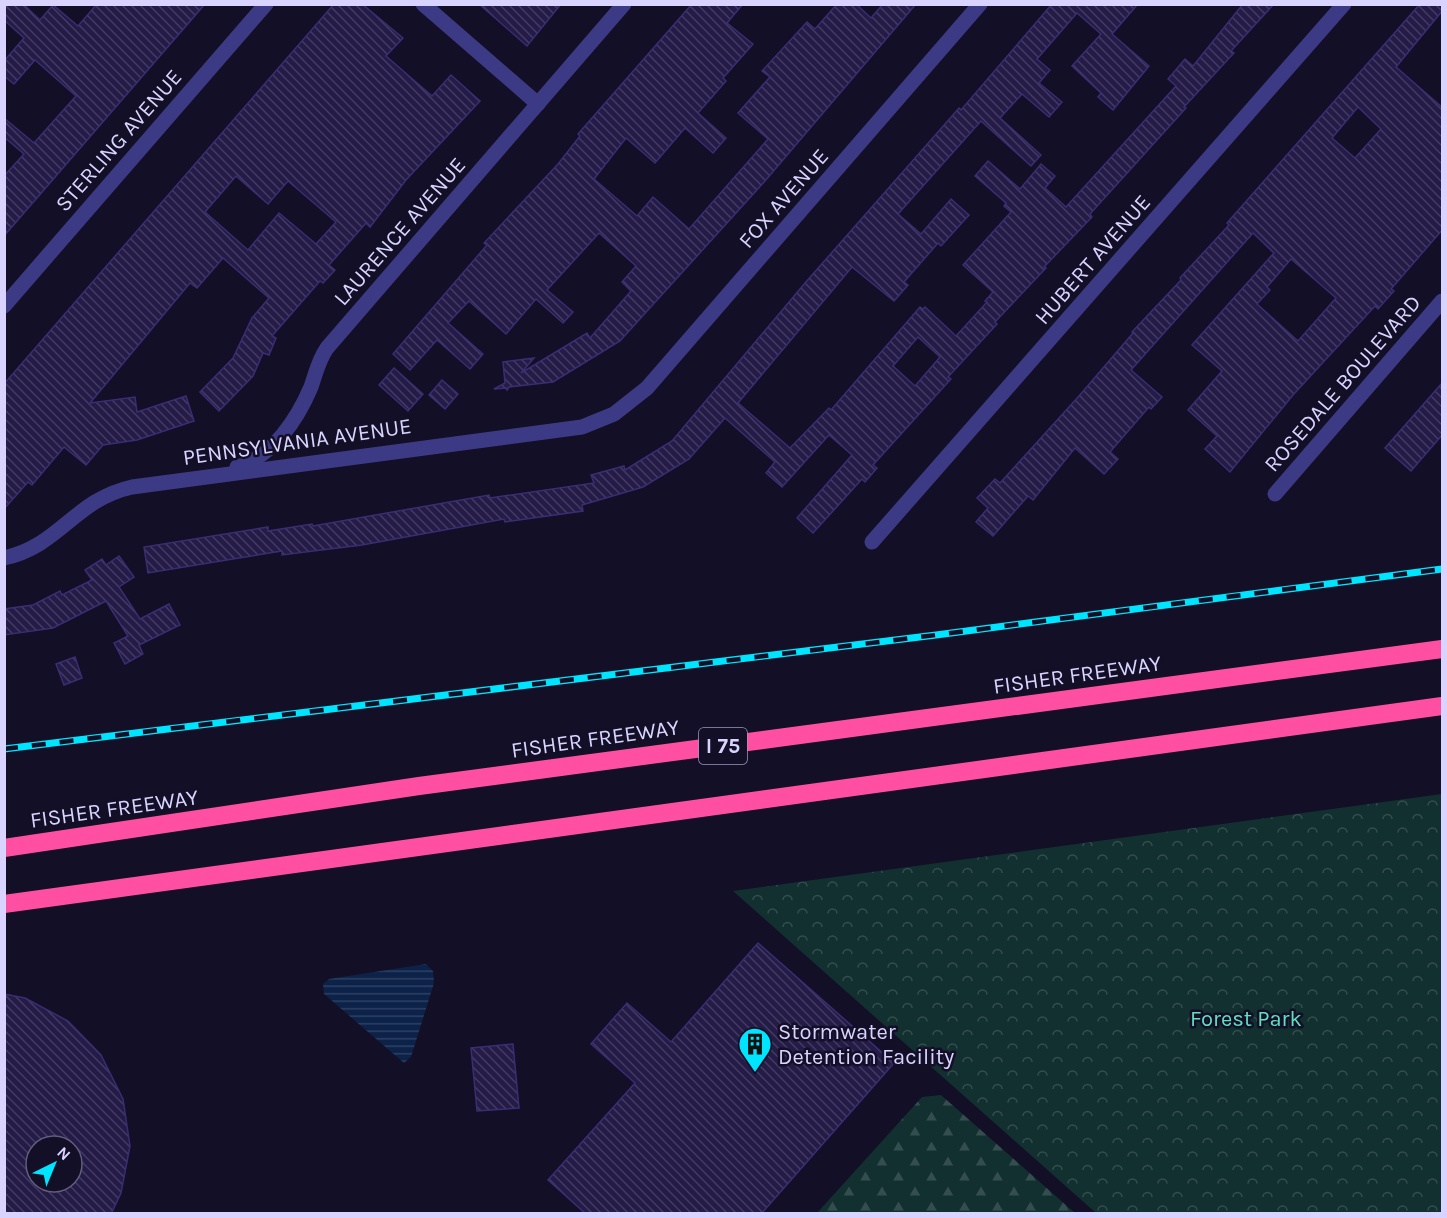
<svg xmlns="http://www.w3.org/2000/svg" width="1447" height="1218" viewBox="0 0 1447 1218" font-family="Karla,sans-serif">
<defs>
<pattern id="forest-firs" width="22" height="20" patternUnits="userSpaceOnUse" patternTransform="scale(1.5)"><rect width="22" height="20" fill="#12302f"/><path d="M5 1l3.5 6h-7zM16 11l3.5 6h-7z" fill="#344d4e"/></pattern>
<pattern id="park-crowns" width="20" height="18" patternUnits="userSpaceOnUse" patternTransform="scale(1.5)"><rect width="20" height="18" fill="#12302f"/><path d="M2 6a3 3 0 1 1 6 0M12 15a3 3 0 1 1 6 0" fill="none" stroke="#344d4e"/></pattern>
<pattern id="water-rules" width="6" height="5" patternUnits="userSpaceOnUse" patternTransform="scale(1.5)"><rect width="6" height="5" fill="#0c2248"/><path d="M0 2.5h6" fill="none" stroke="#2f4163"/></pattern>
<pattern id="building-back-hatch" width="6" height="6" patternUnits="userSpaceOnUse" patternTransform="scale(1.5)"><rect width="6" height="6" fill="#241b47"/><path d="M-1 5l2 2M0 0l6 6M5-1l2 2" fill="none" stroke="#433b63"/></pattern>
</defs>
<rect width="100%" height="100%" fill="#130f26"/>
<polygon fill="url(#forest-firs)" points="941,1095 1075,1213 817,1213 922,1097"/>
<polygon fill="url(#park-crowns)" points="1442,794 1442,1213 1096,1213 733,891"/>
<polygon fill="url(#water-rules)" points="426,964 433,971 434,983 411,1057 404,1063 324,994 323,984 329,979"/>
<g fill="url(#building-back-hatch)" stroke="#3b2d73" stroke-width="1.5" fill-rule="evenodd">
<polygon points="4,4 23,4 40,20 53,5 78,26 97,4 205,4 4,236 4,176 24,154 4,137 4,118 34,143 76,96 35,60 14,84 4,76 4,61 24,38 4,20"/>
<path d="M334 4H362L403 38 386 56 432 96 451 75 480 101 406 180 370 227 366 223 329 265 335 270 323 283 320 281 272 336 276 338 269 355 263 353 253 376 219 411 200 392 233 358 252 318 269 298 223 258 197 288 190 283 90 403 135 397 137 412 186 396 194 421 137 440 103 445 86 465 64 447 32 485 28 482 4 509V384ZM236 176 268 204 288 181 336 222 316 244 279 213 248 250 205 212Z"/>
<polygon points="479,4 561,4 527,46"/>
<polygon points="692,4 743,4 727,23 753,44 723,78 726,81 698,113 726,138 713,153 685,128 655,163 626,138 594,179 637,216 653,197 689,229 768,139 738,113 770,77 762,71 807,22 815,29 837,4 856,4 871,18 883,4 916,4 765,181 620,341 553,382 509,387 507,390 506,388 494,389 505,383 503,362 534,358 521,373 587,333 590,338 631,291 622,282 636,266 599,233 547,290 573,312 563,323 536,299 506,334 469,301 448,323 483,354 470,369 437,340 410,370 393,354 487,245 484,243 558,164 580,136 578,134"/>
<path d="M1052 4H1138L1112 34 1149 66 1113 110 1098 97 1101 93 1072 66 1101 34 1077 13 1037 59 1050 70 1039 83 1062 102 1049 117 1022 94 1000 118 1041 155 1031 166 981 121 898 214 921 234 951 199 969 215 941 246 938 243 904 282 908 285 894 301 852 267 738 403 790 448 829 408 831 410 920 307 923 309 925 307 956 336 987 302 985 301 993 292 963 265 1011 212 1004 206 1006 203 975 176 988 161 1020 189 1041 164 1055 176 1045 188 1066 207 1176 86 1168 79 1185 59 1193 66 1243 4H1274L1231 51 1234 53 1184 107 1186 108 1090 214 1092 217 1044 267 1046 268 995 322 997 324 948 377 951 379 873 465 877 468 865 482 862 479 813 533 797 518 852 455 829 435 782 487 766 473 775 462 725 418 689 459 643 487 582 505 583 511 505 522 504 519 362 545 282 555V551L148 573 144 547 268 527V531L312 524 313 526 489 495 490 498 594 483 591 475 624 466 625 470 672 441 805 283 959 108 961 110ZM918 337 940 357 915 386 893 366Z"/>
<path d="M1420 4H1443V10L1396 67 1443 108V229L1391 289 1394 291 1378 309 1375 306 1293 395 1230 472 1205 449 1217 436 1188 410 1222 371 1192 345 1274 253 1253 233 1131 370 1162 397 1151 409 1149 407 1110 452 1118 459 1104 474 1075 448 1033 500 1028 496 993 536 976 522 988 508 977 498 995 479 1000 483 1079 396 1133 333 1132 332 1181 280 1180 278 1229 225 1227 223ZM1358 107 1381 129 1355 158 1332 138ZM1291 259 1336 298 1298 341 1257 304 1270 290 1267 287Z"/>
<polygon points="394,368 423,394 408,411 379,385"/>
<polygon points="442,380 458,394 445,409 429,395"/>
<polygon points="1443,382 1443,434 1411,471 1385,448"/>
<polygon points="119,556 134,577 119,587 140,619 169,604 180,625 139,645 143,654 125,664 114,643 128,636 106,601 53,628 4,635 4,609 33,605 60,591 62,595 92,580 85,570 102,559 106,565"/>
<polygon points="75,657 82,678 64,685 56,664"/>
<polygon points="758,943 894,1063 761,1214 586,1214 548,1180 635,1083 591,1044 627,1003 671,1042"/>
<path d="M4 994 25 998 68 1021 101 1055 123 1099 130 1146 121 1193 111 1214H4ZM36 1146H72V1182H36Z"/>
<polygon points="513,1044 519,1108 477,1111 471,1048"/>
</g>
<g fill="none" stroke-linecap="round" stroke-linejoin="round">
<g stroke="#3d3a85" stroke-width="15">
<polyline points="423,4 538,104"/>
<polyline points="4,306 266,4"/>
<path d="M237 467C273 456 297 420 311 387 316 373 318 361 327 348L624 4"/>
<polyline points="1275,494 1442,301"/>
<polyline points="872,542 1344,4"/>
<path d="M4 558C60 546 74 500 132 487L582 427 614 414 647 388 980 4"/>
</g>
<g stroke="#ff4fa3" stroke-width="18">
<polyline points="4,848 419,786 1442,649"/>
<polyline points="4,904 1442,706"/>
</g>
<defs>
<polyline id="rail" points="4,749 936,635 1442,569"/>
</defs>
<use href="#rail" stroke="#00e5ff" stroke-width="7"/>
<use href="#rail" stroke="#130f26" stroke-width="4.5" stroke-dasharray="14" stroke-linecap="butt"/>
</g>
<defs>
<symbol id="building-pin" viewBox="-11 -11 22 30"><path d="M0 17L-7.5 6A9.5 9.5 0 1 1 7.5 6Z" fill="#00e5ff" stroke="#130f26"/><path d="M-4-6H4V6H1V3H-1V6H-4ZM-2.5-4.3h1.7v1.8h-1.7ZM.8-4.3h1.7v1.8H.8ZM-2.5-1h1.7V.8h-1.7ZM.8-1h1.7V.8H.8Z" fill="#111"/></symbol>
</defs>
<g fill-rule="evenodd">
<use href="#building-pin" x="736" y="1025" width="38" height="52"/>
</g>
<g text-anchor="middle" stroke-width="5" stroke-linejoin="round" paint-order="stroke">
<rect fill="#130f26" stroke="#9e99be" stroke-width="1.5" x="699" y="728" width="48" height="36" rx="4.5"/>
<g font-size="21" font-weight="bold" fill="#d9d4ff">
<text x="723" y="753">I 75</text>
</g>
<g font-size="22" fill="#d9d4ff" stroke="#130f26">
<text transform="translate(118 140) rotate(-49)" y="8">STERLING AVENUE</text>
<text transform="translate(783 198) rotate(-49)" y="8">FOX AVENUE</text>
<text transform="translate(399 231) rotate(-49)" y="8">LAURENCE AVENUE</text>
<text transform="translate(1092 259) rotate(-49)" y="8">HUBERT AVENUE</text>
<text transform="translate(1342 383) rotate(-49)" y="8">ROSEDALE BOULEVARD</text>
<text transform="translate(297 441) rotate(-8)" y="8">PENNSYLVANIA AVENUE</text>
<text transform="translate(1077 674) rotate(-8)" y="8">FISHER FREEWAY</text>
<text transform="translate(595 738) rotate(-8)" y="8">FISHER FREEWAY</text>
<text transform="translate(114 808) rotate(-8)" y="8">FISHER FREEWAY</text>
</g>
<g font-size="22" fill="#5fe0c0" stroke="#130f26">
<text x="1246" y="1026">Forest Park</text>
</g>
<g font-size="22" fill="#d9d4ff" stroke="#130f26" text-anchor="start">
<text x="778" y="1039">Stormwater<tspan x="778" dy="25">Detention Facility</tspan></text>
</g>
</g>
<rect width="1447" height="1218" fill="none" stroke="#d9d4ff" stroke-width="12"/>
<g transform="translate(54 1164) rotate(43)"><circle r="28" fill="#130f26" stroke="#625e7d" stroke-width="1.5"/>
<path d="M0-4.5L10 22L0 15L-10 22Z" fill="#00e5ff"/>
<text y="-9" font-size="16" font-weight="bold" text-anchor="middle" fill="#d9d4ff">N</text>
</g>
</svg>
